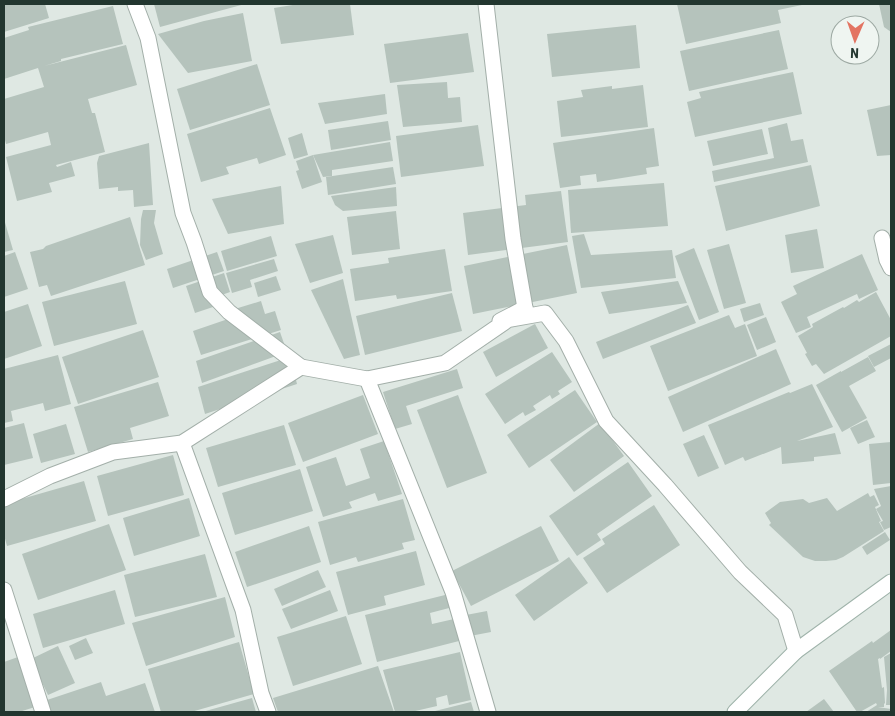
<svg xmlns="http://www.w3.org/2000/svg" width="895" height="716" viewBox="0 0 895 716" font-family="'Roboto Condensed',sans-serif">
<rect width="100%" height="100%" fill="#dfe8e3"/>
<g fill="#b5c3bc">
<polygon points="4,4 45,4 49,18 4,32"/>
<polygon points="154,4 245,4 160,27"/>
<polygon points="299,4 350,4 354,35 281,44 274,8"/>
<polygon points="677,4 802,4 802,5 778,10 781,23 686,44"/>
<polygon points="879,4 891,4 891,32 884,27"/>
<polygon points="113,6 123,44 61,59 61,61 44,66 126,45 137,85 88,99 92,113 95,113 105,152 56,165 57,167 71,162 75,176 49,183 52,192 17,201 6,157 51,145 48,132 6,144 4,136 4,99 44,87 38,68 4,79 4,38 29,30 28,27"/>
<polygon points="243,13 252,61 188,73 158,34 204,21"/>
<polygon points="636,25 640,68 552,77 547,34"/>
<polygon points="779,30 788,69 689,91 680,51"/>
<polygon points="468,33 474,72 390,83 384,44"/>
<polygon points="257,64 270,105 190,130 177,89"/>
<polygon points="793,72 802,114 695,137 687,102 701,98 699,92"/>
<polygon points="447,82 448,98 460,97 462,122 403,127 397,85"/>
<polygon points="643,85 648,127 561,137 557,101 583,97 581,90 612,86 612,89"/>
<polygon points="385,94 387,114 325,124 318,103"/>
<polygon points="891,105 891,155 877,156 867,110"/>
<polygon points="270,108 286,155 259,164 257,158 226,167 229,174 201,182 187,134"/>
<polygon points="388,121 391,140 331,150 328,130"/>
<polygon points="787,123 791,141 803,139 808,162 714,182 712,171 774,158 768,128"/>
<polygon points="478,125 484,166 401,177 396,136"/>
<polygon points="654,128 659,166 646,168 647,174 597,182 596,174 580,176 581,185 560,188 553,143"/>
<polygon points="762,129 768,154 713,166 707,141"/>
<polygon points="302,133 308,155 294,159 288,138"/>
<polygon points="390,142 393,161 332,170 332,176 323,177 313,155"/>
<polygon points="149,143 153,205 134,207 133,190 118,191 118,187 99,189 97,163 99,156"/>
<polygon points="313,155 322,182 302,189 296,171 299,170 296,161"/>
<polygon points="811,165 820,206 726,231 715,186"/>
<polygon points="393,167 396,184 328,195 326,177"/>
<polygon points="664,183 668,226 571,233 568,190"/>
<polygon points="281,186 284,224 228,234 212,199"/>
<polygon points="396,187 397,206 343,211 335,205 331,196"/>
<polygon points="561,191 568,242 468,255 463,213 526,205 525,195"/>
<polygon points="143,210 156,210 154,223 163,254 146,260 140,245 141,219"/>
<polygon points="396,211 400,249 352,255 347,217"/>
<polygon points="130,217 145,265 51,296 47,285 39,287 30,252 43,249 46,246"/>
<polygon points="4,219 13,250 4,252"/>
<polygon points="817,229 824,268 791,273 785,235"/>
<polygon points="584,234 591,255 672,250 676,278 581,288 572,236"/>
<polygon points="333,235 343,273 310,283 295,244"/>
<polygon points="271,236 277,256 227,271 221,251"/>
<polygon points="729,244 746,303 724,309 707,250"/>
<polygon points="567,245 577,293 473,314 464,266"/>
<polygon points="694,248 719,312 699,320 675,256"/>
<polygon points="445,249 452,291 397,299 396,295 355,301 350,269 389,263 388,258"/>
<polygon points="15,252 28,289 4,297 4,256"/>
<polygon points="217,252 224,271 173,288 167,269"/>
<polygon points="862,254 878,290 859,299 857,294 807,317 811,327 796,333 781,302 797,294 793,286"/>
<polygon points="274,259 278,271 250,280 252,287 232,293 226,273"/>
<polygon points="224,273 230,292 219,296 222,304 195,313 186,286"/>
<polygon points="276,276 281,290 258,297 254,283"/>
<polygon points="343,279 360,355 344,359 311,290"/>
<polygon points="125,281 137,324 54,346 42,302"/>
<polygon points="678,281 687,303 609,314 601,292"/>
<polygon points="876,292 891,320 891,336 824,374 816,364 812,366 805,354 807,353 798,336 813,327 812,324 843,307 844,308 857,300 859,302"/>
<polygon points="452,293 462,331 365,355 356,316"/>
<polygon points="261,301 265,314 275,311 281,330 201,355 193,331 228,319 225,312"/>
<polygon points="760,303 764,315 744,322 740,309"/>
<polygon points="28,304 42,346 4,359 4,312"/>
<polygon points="688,305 696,323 603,359 596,342"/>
<polygon points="729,315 735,328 745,324 757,356 668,391 650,346"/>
<polygon points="766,317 776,342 757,350 747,325"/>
<polygon points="535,324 548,348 496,377 483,352"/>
<polygon points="143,330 159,377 78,404 62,357"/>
<polygon points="280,332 287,352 202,383 196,361"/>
<polygon points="891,344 891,358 874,367 868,356"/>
<polygon points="776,349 791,384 683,432 668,397"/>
<polygon points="552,352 572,382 558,391 560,394 552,399 550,395 533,406 536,410 525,416 523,412 505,424 485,394"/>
<polygon points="58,355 71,404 45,411 43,403 11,411 13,421 4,423 4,369"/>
<polygon points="290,357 297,384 205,414 198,387"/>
<polygon points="868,357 876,371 849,386 867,418 842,432 816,385 841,371 841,372"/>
<polygon points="457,369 463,388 406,406 412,424 395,429 383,392"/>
<polygon points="158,382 169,416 130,428 133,439 88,452 74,407"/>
<polygon points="812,384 833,427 797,441 835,433 841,454 814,457 814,461 782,464 781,447 745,461 743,457 725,465 708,425 789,392 790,393"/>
<polygon points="575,390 597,422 529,468 507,435"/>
<polygon points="363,395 378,434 303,462 288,423"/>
<polygon points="458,395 487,473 447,488 417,410"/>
<polygon points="867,420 875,437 858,444 850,428"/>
<polygon points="24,423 33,458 4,465 4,428"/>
<polygon points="600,423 624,456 574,492 550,460"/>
<polygon points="66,424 75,454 41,463 33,434"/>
<polygon points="284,425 296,465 218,487 206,448"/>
<polygon points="704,435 719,468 698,477 683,444"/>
<polygon points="384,441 402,494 378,501 375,493 349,502 352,508 323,517 306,467 336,457 346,486 370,478 360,449"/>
<polygon points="891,442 891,483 873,485 869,444"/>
<polygon points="173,455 184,495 108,516 97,476"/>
<polygon points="628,462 652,496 597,534 601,540 577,556 549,516"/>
<polygon points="300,469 313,511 235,535 222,493"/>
<polygon points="84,481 96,521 7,546 4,535 4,504"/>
<polygon points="891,486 891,527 884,530 880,522 883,521 876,509 881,506 874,489"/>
<polygon points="868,493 870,497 874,495 879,505 875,507 881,521 879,522 884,531 843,557 836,560 826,561 815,561 803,557 769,525 771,523 765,513 780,502 803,499 809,503 827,498 837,511"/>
<polygon points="189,498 200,536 134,556 123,518"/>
<polygon points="403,499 415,540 402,543 404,549 358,562 356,557 330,565 318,522"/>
<polygon points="654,505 680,545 607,593 583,558 605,544 602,539"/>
<polygon points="109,524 126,570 38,600 22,554"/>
<polygon points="309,526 321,562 247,587 235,552"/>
<polygon points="541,526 559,561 471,606 452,571"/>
<polygon points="885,532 890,540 867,555 862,547"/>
<polygon points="416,551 425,585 384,596 386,605 348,615 336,572"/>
<polygon points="205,554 217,597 135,617 124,575"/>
<polygon points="569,557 588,583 534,621 515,595"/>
<polygon points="318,570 326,587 282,606 274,589"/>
<polygon points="115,590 125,624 43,648 33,614"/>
<polygon points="330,590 338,611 291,629 282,609"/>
<polygon points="449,594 453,607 430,613 432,624 454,619 459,641 377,662 365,615"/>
<polygon points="225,597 235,637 146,666 132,623"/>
<polygon points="487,611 491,632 470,636 466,615"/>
<polygon points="346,616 362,664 293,686 277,637"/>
<polygon points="891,630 891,651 880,659 880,658 878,659 882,688 884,687 885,703 884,704 884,707 878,707 891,709 891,712 866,712 877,705 876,703 860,712 857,712 829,671 872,641 873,643"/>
<polygon points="86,638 93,653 75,660 69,646"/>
<polygon points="239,642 254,694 191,712 161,712 148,669"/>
<polygon points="58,646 75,683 48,695 31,659"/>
<polygon points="460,652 471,700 449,705 447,695 436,698 437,706 411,712 395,712 383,670"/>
<polygon points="891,653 891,705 886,705 887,690 884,657"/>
<polygon points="18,657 35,707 19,712 4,712 4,662"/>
<polygon points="378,666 394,712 278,712 273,698"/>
<polygon points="101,682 106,696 145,683 155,712 48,712 44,701"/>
<polygon points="252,698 256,712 202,712"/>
<polygon points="824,699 834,712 806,712"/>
<polygon points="471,702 474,712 431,712"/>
</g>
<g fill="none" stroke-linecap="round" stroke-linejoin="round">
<defs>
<g id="street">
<polyline points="135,4 148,38 183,213 194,242 210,292 229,312 301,367"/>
<polyline points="486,4 513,239 525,308"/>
<polyline points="882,238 887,260 891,268"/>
<polyline points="367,379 453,592 488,712"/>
<polyline points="182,443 243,610 261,693 268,712"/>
<polyline points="4,499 50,476 113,452 182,443 301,367 367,379 445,363 525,308 500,321 545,313 566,341 606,421 665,485 740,572 785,615 796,651"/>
<polyline points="4,590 43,712"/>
</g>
<polyline id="secondary" points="735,712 796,651 891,582"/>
</defs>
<use href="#street" stroke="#a3afa9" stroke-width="17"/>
<use href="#secondary" stroke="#9fb3aa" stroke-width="17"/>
<use href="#street" stroke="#fff" stroke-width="15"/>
<use href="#secondary" stroke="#fff" stroke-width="15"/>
</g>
<rect width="895" height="716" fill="none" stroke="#22362f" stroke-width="10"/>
<g transform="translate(855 40) rotate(182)"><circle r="24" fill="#eff5f1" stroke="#9da9a3"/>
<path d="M0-4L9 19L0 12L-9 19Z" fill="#e37462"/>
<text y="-8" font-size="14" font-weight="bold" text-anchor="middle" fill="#22362f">N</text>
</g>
</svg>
